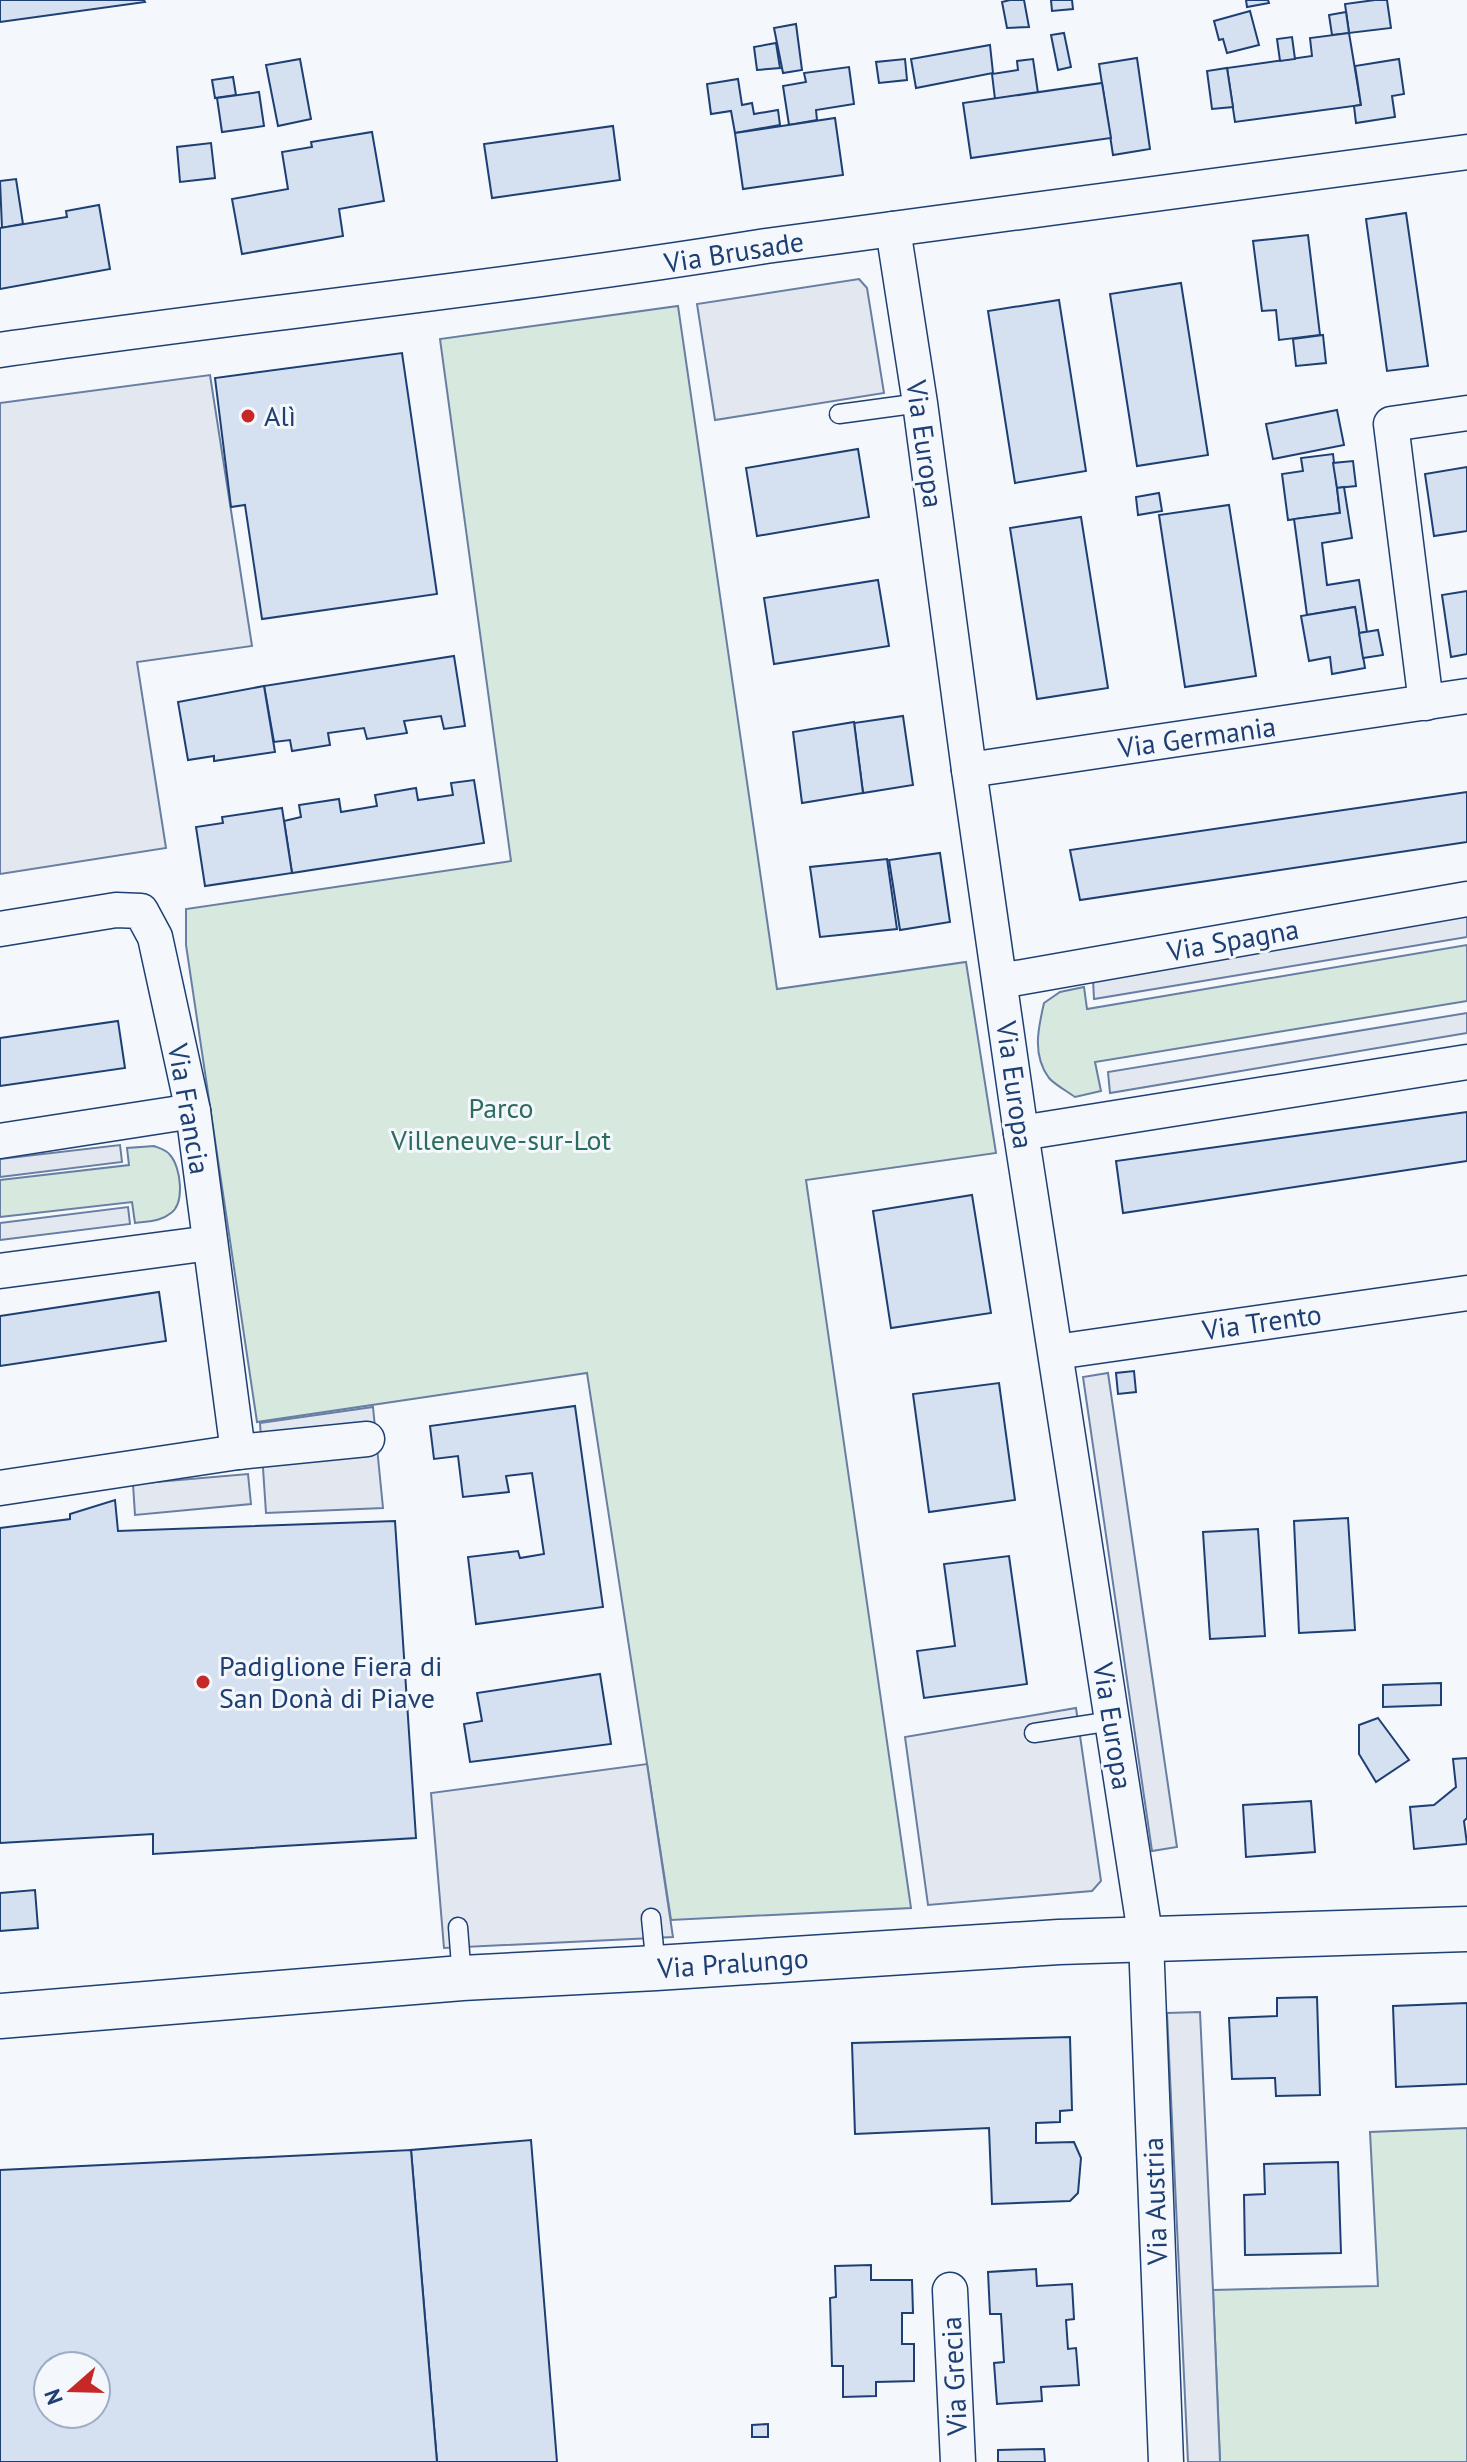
<svg xmlns="http://www.w3.org/2000/svg" width="1467" height="2462" viewBox="0 0 1467 2462" font-family="'PT Sans',sans-serif">
<rect width="100%" height="100%" fill="#f4f7fb"/>
<g fill="#d7e8df" stroke="#687fa3" stroke-width="2">
<polygon points="678,306 777,989 966,962 996,1153 806,1180 911,1908 671,1920 587,1373 257,1422 186,945 186,909 511,861 440,339"/>
<path d="M1467 945V1001L1095 1062 1101 1091 1075 1097C1067 1091 1055 1085 1049 1078 1032 1055 1038 1029 1044 1003L1060 992 1084 987 1087 1009Z"/>
<path d="M154 1146C159 1148 167 1150 170 1155 181 1167 185 1203 171 1213 160 1222 148 1221 135 1223L132 1202 0 1217V1180L129 1165 127 1148Z"/>
<polygon points="1467,2128 1467,2462 1220,2462 1213,2290 1378,2286 1370,2132"/>
</g>
<g fill="#e3e8f0" stroke="#687fa3" stroke-width="2">
<polygon points="859,279 867,288 884,393 715,420 697,304"/>
<polygon points="210,375 252,646 137,662 166,848 0,874 0,403"/>
<polygon points="1467,915 1467,937 1094,999 1093,979"/>
<polygon points="1467,1013 1467,1033 1110,1093 1108,1072"/>
<polygon points="120,1145 122,1162 0,1177 0,1159"/>
<polygon points="128,1207 130,1224 0,1240 0,1223"/>
<polygon points="1108,1373 1177,1847 1152,1851 1083,1377"/>
<polygon points="373,1407 383,1508 266,1513 260,1423"/>
<polygon points="248,1474 251,1504 135,1515 133,1484"/>
<polygon points="1076,1708 1101,1881 1092,1891 928,1905 905,1737"/>
<polygon points="647,1764 673,1937 444,1948 431,1793"/>
<polygon points="1200,2012 1213,2290 1220,2462 1188,2462 1168,2034 1167,2013"/>
</g>
<g fill="#d5e0f0" stroke="#1d3f73" stroke-width="2" fill-rule="evenodd">
<polygon points="0,0 144,0 145,2 0,22"/>
<polygon points="1010,0 1024,0 1029,27 1007,28 1002,2"/>
<polygon points="1051,0 1072,0 1073,9 1052,11"/>
<polygon points="1246,0 1268,0 1269,3 1247,7"/>
<polygon points="1375,0 1387,0 1391,28 1349,33 1345,4"/>
<polygon points="1250,11 1259,45 1227,53 1223,39 1219,40 1214,21"/>
<polygon points="1346,12 1349,33 1332,35 1329,15"/>
<polygon points="796,24 802,70 783,73 774,28"/>
<polygon points="1064,33 1071,67 1058,70 1051,35"/>
<polygon points="1349,33 1361,105 1235,122 1227,68 1312,56 1310,38"/>
<polygon points="1292,37 1295,59 1280,61 1277,39"/>
<polygon points="776,43 780,68 757,70 754,47"/>
<polygon points="990,45 993,73 916,88 911,59"/>
<polygon points="1137,58 1150,149 1113,155 1099,64"/>
<polygon points="300,59 311,119 278,126 266,65"/>
<polygon points="905,59 907,80 879,83 876,62"/>
<polygon points="1033,59 1038,93 995,99 992,74 1018,70 1017,61"/>
<polygon points="1399,59 1404,94 1392,96 1395,117 1356,123 1354,106 1361,105 1355,66"/>
<polygon points="849,67 854,104 816,110 817,120 789,125 783,86 806,82 804,73"/>
<polygon points="1227,68 1233,107 1212,109 1207,71"/>
<polygon points="233,77 236,95 215,98 212,80"/>
<polygon points="738,79 742,105 752,103 754,114 778,110 780,125 735,133 731,111 711,114 707,84"/>
<polygon points="1102,83 1111,138 971,158 963,103"/>
<polygon points="259,92 264,126 222,132 217,98"/>
<polygon points="835,118 843,175 743,189 735,133"/>
<polygon points="613,126 620,180 492,198 484,144"/>
<polygon points="372,132 384,201 339,209 343,236 242,254 232,199 288,189 282,152 312,147 311,142"/>
<polygon points="211,143 215,178 180,182 177,147"/>
<polygon points="16,179 23,224 2,228 0,181"/>
<polygon points="99,205 110,269 0,289 0,228 67,217 66,211"/>
<polygon points="1406,213 1428,366 1387,371 1366,219"/>
<polygon points="1308,235 1320,335 1279,340 1276,310 1262,311 1253,241"/>
<polygon points="1181,283 1208,455 1137,466 1110,294"/>
<polygon points="1059,300 1086,471 1015,483 988,311"/>
<polygon points="1323,335 1326,363 1296,366 1293,339"/>
<polygon points="402,353 437,594 262,619 245,505 231,507 215,378"/>
<polygon points="1337,410 1344,445 1273,459 1266,424"/>
<polygon points="858,449 869,517 757,536 746,468"/>
<polygon points="1333,454 1340,513 1288,520 1282,474 1303,471 1301,458"/>
<polygon points="1353,461 1356,486 1337,488 1333,463"/>
<polygon points="1467,467 1467,531 1434,536 1425,474"/>
<polygon points="1344,487 1352,538 1322,543 1327,585 1359,580 1367,632 1359,633 1355,607 1307,615 1294,519 1340,513 1337,488"/>
<polygon points="1159,493 1162,511 1138,515 1136,497"/>
<polygon points="1229,505 1256,676 1185,687 1159,515"/>
<polygon points="1081,517 1108,688 1037,699 1010,528"/>
<polygon points="878,580 889,646 774,664 764,598"/>
<polygon points="1467,591 1467,654 1451,657 1442,595"/>
<polygon points="1355,607 1365,668 1332,674 1330,657 1309,661 1301,616"/>
<polygon points="1378,630 1383,655 1363,658 1359,633"/>
<polygon points="454,656 465,726 444,729 441,716 404,721 407,733 367,739 364,728 328,733 330,745 292,751 290,740 274,742 264,686"/>
<polygon points="264,686 275,752 214,761 214,756 188,760 178,702"/>
<polygon points="903,716 913,785 863,793 854,723"/>
<polygon points="854,722 863,793 802,803 793,732"/>
<polygon points="474,780 484,843 292,873 284,821 301,817 299,805 339,799 341,812 377,806 375,795 416,788 418,800 453,795 451,783"/>
<polygon points="1467,792 1467,842 1080,900 1070,850"/>
<polygon points="282,808 292,873 205,886 196,827 223,823 222,817"/>
<polygon points="940,853 950,922 900,930 889,860"/>
<polygon points="887,859 897,929 820,937 810,867"/>
<polygon points="118,1021 125,1068 0,1086 0,1038"/>
<polygon points="1467,1112 1467,1161 1123,1213 1116,1161"/>
<polygon points="972,1195 991,1313 891,1328 873,1211"/>
<polygon points="159,1292 166,1341 0,1366 0,1316"/>
<polygon points="1134,1371 1136,1392 1118,1394 1116,1373"/>
<polygon points="999,1383 1015,1500 929,1512 913,1394"/>
<polygon points="575,1406 603,1607 476,1624 468,1557 518,1551 520,1558 544,1554 532,1473 506,1476 509,1492 463,1497 458,1456 434,1459 430,1426"/>
<polygon points="115,1500 118,1531 395,1521 416,1838 153,1854 153,1834 0,1843 0,1528 70,1519 70,1514"/>
<polygon points="1348,1518 1355,1630 1299,1633 1294,1521"/>
<polygon points="1258,1529 1265,1636 1210,1639 1203,1532"/>
<polygon points="1009,1556 1027,1684 924,1698 917,1651 955,1646 944,1564"/>
<polygon points="600,1674 611,1744 470,1762 464,1724 482,1721 477,1693"/>
<polygon points="1441,1683 1441,1705 1383,1707 1383,1685"/>
<polygon points="1378,1718 1409,1760 1376,1782 1359,1754 1359,1725"/>
<polygon points="1467,1758 1467,1818 1464,1821 1467,1844 1414,1849 1410,1807 1434,1805 1456,1787 1453,1759"/>
<polygon points="1311,1801 1315,1852 1246,1857 1243,1805"/>
<polygon points="35,1890 38,1928 0,1931 0,1893"/>
<polygon points="1317,1997 1320,2095 1276,2096 1275,2078 1232,2079 1229,2018 1277,2016 1277,1998"/>
<polygon points="1467,2003 1467,2084 1396,2087 1393,2006"/>
<polygon points="1070,2037 1072,2110 1060,2111 1060,2122 1036,2123 1036,2143 1074,2142 1081,2158 1078,2193 1070,2201 992,2204 989,2128 855,2134 852,2043"/>
<polygon points="531,2140 557,2462 437,2462 411,2150"/>
<path d="M411 2150 437 2462H0V2170ZM48 2366H96V2414H48Z"/>
<polygon points="1338,2162 1341,2253 1245,2255 1244,2195 1265,2194 1264,2164"/>
<polygon points="871,2265 871,2280 912,2280 913,2313 902,2313 902,2344 914,2344 914,2381 876,2382 876,2396 843,2397 843,2366 832,2366 830,2298 836,2297 835,2266"/>
<polygon points="1036,2269 1037,2286 1072,2284 1074,2319 1066,2320 1068,2349 1076,2348 1079,2385 1041,2387 1042,2401 997,2404 994,2363 1004,2362 1001,2314 990,2314 988,2272"/>
<polygon points="768,2424 768,2437 752,2437 752,2425"/>
<polygon points="1044,2449 1045,2462 998,2462 998,2450"/>
</g>
<g fill="none" stroke-linecap="round" stroke-linejoin="round">
<defs>
<g id="lane">
<polyline points="839,414 920,403"/>
<polyline points="1034,1733 1112,1721"/>
<polyline points="651,1918 656,1968"/>
<polyline points="458,1927 462,1978"/>
</g>
<g id="street">
<polyline points="893,229 920,403 969,770 1021,1133 1146,1940 1166,2462"/>
<path d="M0 350C255 313 512 287 766 246L1467 152"/>
<polyline points="1426,703 1391,424 1467,413"/>
<polyline points="969,770 1467,696"/>
<polyline points="0,929 116,910 141,911 155,937 193,1111 238,1452"/>
<polyline points="1000,981 1467,899"/>
<polyline points="1021,1133 1467,1062"/>
<polyline points="0,1141 193,1111"/>
<polyline points="0,1271 210,1243"/>
<polyline points="1056,1352 1467,1293"/>
<polyline points="0,1488 238,1452 367,1439"/>
<polyline points="950,2290 958,2462"/>
</g>
<polyline id="secondary" points="0,2016 462,1978 656,1968 1059,1942 1467,1929"/>
</defs>
<use href="#lane" stroke="#1d3f73" stroke-width="21"/>
<use href="#street" stroke="#1d3f73" stroke-width="37"/>
<use href="#secondary" stroke="#1d3f73" stroke-width="47"/>
<use href="#lane" stroke="#f4f7fb" stroke-width="18"/>
<use href="#street" stroke="#f4f7fb" stroke-width="34"/>
<use href="#secondary" stroke="#f4f7fb" stroke-width="44"/>
</g>
<g fill="#c62828" stroke="#f4f7fb" stroke-width="3">
<circle cx="248" cy="416" r="8"/>
<circle cx="203" cy="1682" r="8"/>
</g>
<g text-anchor="middle" stroke-width="6" stroke-linejoin="round" paint-order="stroke">
<g font-size="28" fill="#1d3f73" stroke="#f4f7fb">
<text transform="translate(734 252) rotate(-9)" y="10">Via Brusade</text>
<text transform="translate(925 444) rotate(82)" y="10">Via Europa</text>
<text transform="translate(1197 737) rotate(-8)" y="10">Via Germania</text>
<text transform="translate(1233 940) rotate(-10)" y="10">Via Spagna</text>
<text transform="translate(1015 1085) rotate(82)" y="10">Via Europa</text>
<text transform="translate(189 1109) rotate(80)" y="10">Via Francia</text>
<text transform="translate(1262 1322) rotate(-8)" y="10">Via Trento</text>
<text transform="translate(1113 1726) rotate(81)" y="10">Via Europa</text>
<text transform="translate(733 1963) rotate(-4)" y="10">Via Pralungo</text>
<text transform="translate(1155 2201) rotate(-92)" y="10">Via Austria</text>
<text transform="translate(954 2376) rotate(-93)" y="10">Via Grecia</text>
</g>
<g font-size="28" fill="#1d3f73" stroke="#f4f7fb" text-anchor="start">
<text x="264" y="426">Alì</text>
<text x="219" y="1676">Padiglione Fiera di<tspan x="219" dy="32">San Donà di Piave</tspan></text>
</g>
<g font-size="28" fill="#2c6c60" stroke="#f4f7fb">
<text x="501" y="1118">Parco<tspan x="501" dy="32">Villeneuve-sur-Lot</tspan></text>
</g>
</g>
<g transform="translate(72 2390) rotate(250)"><circle r="38" fill="#f4f7fb" stroke="#9eadc5" stroke-width="2"/>
<path d="M0-6L14 30L0 20L-14 30Z" fill="#c62828"/>
<text y="-12" font-size="22" font-weight="bold" text-anchor="middle" fill="#1d3f73">N</text>
</g>
</svg>
